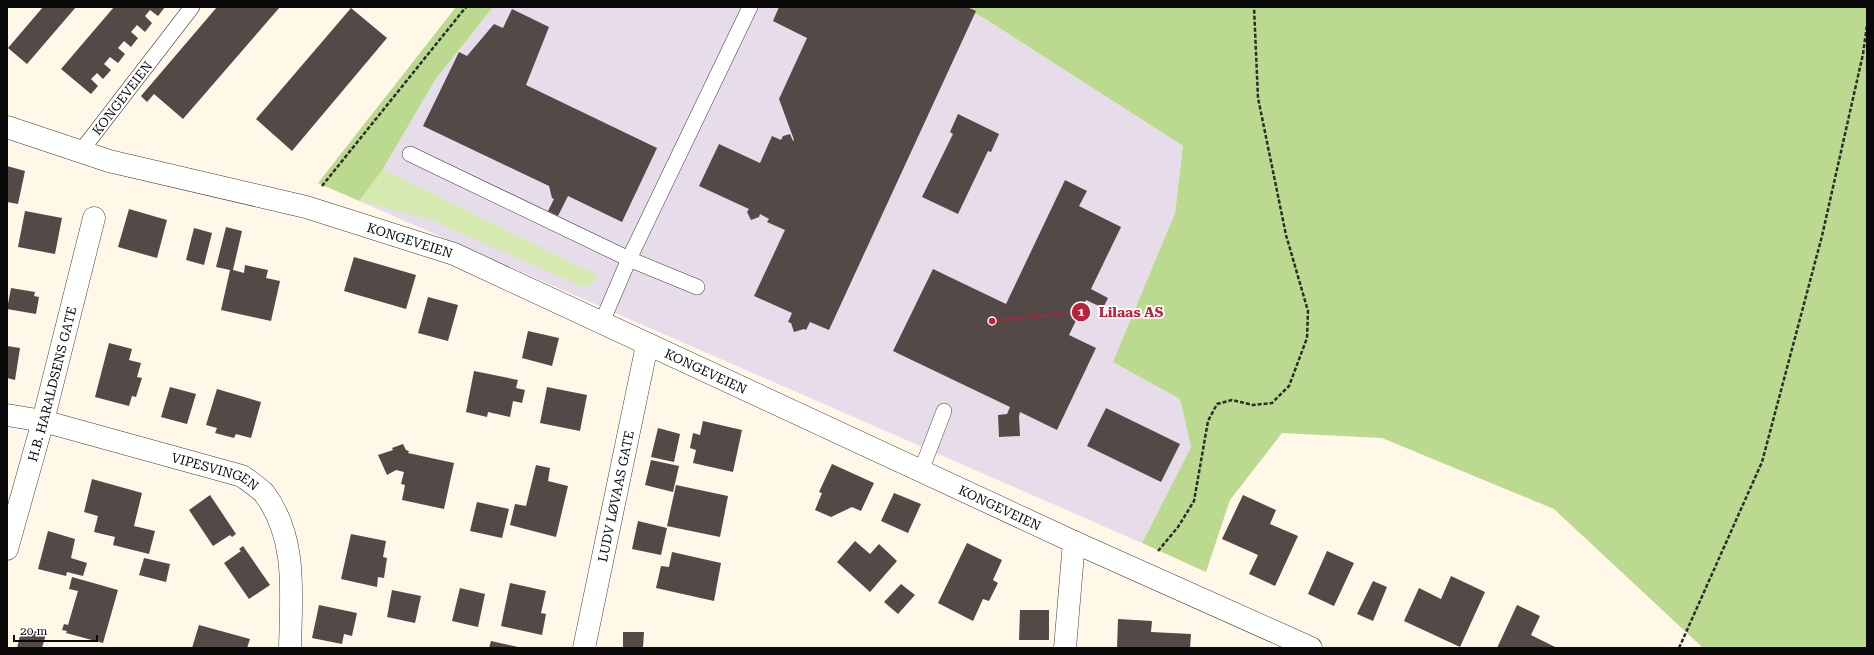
<svg xmlns="http://www.w3.org/2000/svg" width="1874" height="655" viewBox="0 0 1874 655" font-family="'Roboto Serif',serif">
<rect width="100%" height="100%" fill="#fff7e7"/>
<polygon fill="#e7ddea" points="493,7 964,7 987,20 1183,146 1175,213 1114,361 1180,399 1191,447 1142,543 359,201 383,169 435,80"/>
<polygon fill="#d5e9b1" points="383,169 595,274 596,277 591,285 583,287 431,220 359,201"/>
<g fill="#bbda90">
<polygon points="456,7 493,7 435,80 383,169 359,201 318,183"/>
<polygon points="964,7 1867,7 1867,648 1703,648 1554,509 1382,438 1282,433 1230,500 1206,572 1142,543 1191,447 1180,399 1113,362 1175,213 1183,146 987,20"/>
</g>
<g fill="#534946">
<polygon points="43,7 76,7 27,64 8,48"/>
<polygon points="114,7 165,7 158,16 150,10 145,16 152,23 145,32 137,25 131,32 138,38 131,47 124,41 118,48 125,54 118,63 110,57 104,64 111,70 103,79 97,73 91,79 98,86 91,94 61,69"/>
<polygon points="217,7 280,7 183,119 154,94 147,102 141,96"/>
<polygon points="779,7 967,7 976,11 829,330 810,322 806,330 804,329 794,332 791,323 788,322 792,313 754,296 785,230 767,222 769,219 760,214 759,217 751,220 747,212 749,209 699,186 719,144 760,163 772,136 781,140 783,136 790,134 793,141 794,140 779,99 807,38 773,21"/>
<polygon points="351,8 387,38 292,151 256,119"/>
<polygon points="512,9 549,27 526,85 657,148 622,222 568,196 558,216 548,211 554,199 552,198 549,186 423,126 459,52 467,56 494,24 503,28"/>
<polygon points="958,114 999,134 991,152 988,151 958,214 922,197 953,134 950,132"/>
<polygon points="7,166 25,171 18,204 7,202"/>
<polygon points="1065,180 1087,191 1079,206 1121,227 1091,289 1108,298 1103,308 1086,300 1069,335 1096,348 1057,430 1020,412 1019,416 1020,436 999,437 998,415 1007,414 1010,407 893,351 933,269 1006,304"/>
<polygon points="129,209 167,220 157,258 118,247"/>
<polygon points="25,211 62,218 55,254 18,247"/>
<polygon points="226,227 242,231 233,270 244,273 245,265 268,270 266,278 280,281 271,321 221,310 230,270 216,267"/>
<polygon points="194,228 212,233 204,265 186,260"/>
<polygon points="354,257 416,275 406,309 344,291"/>
<polygon points="11,288 35,292 34,296 39,297 36,314 7,309"/>
<polygon points="428,297 458,305 448,341 418,333"/>
<polygon points="528,331 559,338 552,366 522,358"/>
<polygon points="109,343 132,349 129,360 141,363 137,377 142,378 136,397 132,396 129,406 95,397"/>
<polygon points="7,346 20,348 15,380 7,378"/>
<polygon points="474,371 518,380 516,388 525,390 522,403 513,401 510,417 488,412 487,417 466,412"/>
<polygon points="170,387 196,394 187,424 161,417"/>
<polygon points="547,387 587,395 580,431 540,423"/>
<polygon points="217,389 261,402 251,438 236,434 234,438 215,433 217,428 206,425"/>
<polygon points="1106,408 1180,444 1161,482 1087,446"/>
<polygon points="703,421 742,430 733,472 693,463 696,450 690,448 693,433 700,435"/>
<polygon points="658,428 680,434 674,462 651,457"/>
<polygon points="403,444 406,450 409,451 408,453 454,463 444,509 402,500 405,485 401,484 404,472 396,470 387,475 378,455 393,450 392,448"/>
<polygon points="651,460 679,466 673,492 645,485"/>
<polygon points="832,464 874,483 861,511 852,507 831,517 815,510 822,493 819,492"/>
<polygon points="536,465 550,468 548,481 568,486 556,537 510,525 515,504 526,506"/>
<polygon points="92,479 142,493 134,526 155,531 149,554 113,545 115,537 94,532 98,516 84,512"/>
<polygon points="676,485 728,496 720,537 667,526"/>
<polygon points="894,493 921,504 908,533 881,521"/>
<polygon points="210,495 236,534 232,537 230,535 213,546 189,510"/>
<polygon points="1243,495 1276,510 1270,524 1298,536 1275,586 1249,574 1258,555 1222,539"/>
<polygon points="477,502 509,509 502,538 470,531"/>
<polygon points="638,521 667,528 661,555 632,549"/>
<polygon points="48,531 75,539 71,558 87,563 83,576 67,572 66,576 38,569"/>
<polygon points="351,534 386,541 383,557 387,558 384,578 378,577 377,587 341,579"/>
<polygon points="855,541 870,554 879,544 897,561 870,592 837,562"/>
<polygon points="967,543 1002,560 993,580 998,583 989,601 983,599 973,621 938,603"/>
<polygon points="243,546 270,585 249,599 224,563 241,551 239,549"/>
<polygon points="1327,551 1354,563 1334,606 1308,594"/>
<polygon points="672,552 721,563 714,601 656,588 661,566 669,567"/>
<polygon points="144,558 170,564 166,582 139,575"/>
<polygon points="1451,576 1485,592 1460,647 1404,621 1419,588 1441,599"/>
<polygon points="72,577 118,590 103,643 66,633 67,631 62,630 64,624 68,625 78,591 69,589"/>
<polygon points="1373,581 1387,587 1373,621 1357,614"/>
<polygon points="510,583 546,591 541,613 546,614 542,635 501,626"/>
<polygon points="901,584 915,595 898,614 884,602"/>
<polygon points="460,588 485,594 478,627 452,621"/>
<polygon points="392,590 421,596 415,623 387,617"/>
<polygon points="319,605 357,613 352,636 344,634 342,644 312,638"/>
<polygon points="1517,605 1540,616 1531,635 1557,648 1497,648"/>
<polygon points="1020,610 1049,610 1049,640 1019,640"/>
<polygon points="1118,619 1152,621 1151,632 1191,634 1190,648 1117,648"/>
<polygon points="199,625 250,639 247,648 192,648"/>
<polygon points="22,628 46,634 42,648 17,648"/>
<polygon points="623,632 644,632 643,648 623,648"/>
<polygon points="491,641 518,647 518,648 489,648"/>
</g>
<g fill="none" stroke-linecap="round" stroke-linejoin="round">
<defs>
<g id="lane">
<path id="s1" d="M81 151 192 7"/>
<polyline points="410,154 629,259 697,287"/>
<polyline points="602,322 629,259 750,7"/>
<polyline points="921,471 944,411"/>
</g>
<g id="street">
<path id="s2" d="M7 127 109 161 306 207 454 254 1074 542 1311 648"/>
<path id="s3" d="M7 415 43 421 242 476C249 481 258 487 264 493 298 538 291 595 290 648"/>
<path id="s4" d="M7 549 43 421 94 218"/>
<path id="s5" d="M584 648 647 345"/>
<polyline points="1065,648 1074,542"/>
</g>
</defs>
<use href="#lane" stroke="#3d3d3d" stroke-width="16"/>
<use href="#street" stroke="#3d3d3d" stroke-width="23"/>
<g stroke="#2c2c2c" stroke-width="2.5" stroke-dasharray="4 2" stroke-linecap="butt">
<polyline points="322,186 466,7"/>
<polyline points="1158,551 1178,527 1194,501 1208,421 1217,404 1232,400 1253,405 1272,403 1289,386 1307,338 1308,311 1286,235 1258,98 1254,7"/>
<polyline points="1679,648 1762,462 1822,236 1863,54 1867,25"/>
</g>
<use href="#lane" stroke="#fff" stroke-width="15"/>
<use href="#street" stroke="#fff" stroke-width="22"/>
</g>
<g text-anchor="middle" stroke-width="4" stroke-linejoin="round" paint-order="stroke">
<g font-size="13" fill="#0a0a0a" stroke="#fff">
<text dy="5" stroke="none"><textPath href="#s1" startOffset="67">KONGEVEIEN</textPath></text>
<text dy="5" stroke="none"><textPath href="#s2" startOffset="419">KONGEVEIEN</textPath></text>
<text dy="5" stroke="none"><textPath href="#s2" startOffset="743">KONGEVEIEN</textPath></text>
<text dy="5" stroke="none"><textPath href="#s4" startOffset="171">H.B. HARALDSENS GATE</textPath></text>
<text dy="5" stroke="none"><textPath href="#s3" startOffset="216">VIPESVINGEN</textPath></text>
<text dy="5" stroke="none"><textPath href="#s5" startOffset="155">LUDV LØVAAS GATE</textPath></text>
<text dy="5" stroke="none"><textPath href="#s2" startOffset="1067">KONGEVEIEN</textPath></text>
</g>
</g>
<path fill="none" stroke="#bc203b" stroke-width="1.5" d="M992 321L1081 312"/>
<g fill="#bc203b" stroke="#fff" stroke-width="1.5">
<circle cx="992" cy="321" r="4"/>
<circle cx="1081" cy="312" r="10"/>
</g>
<g font-size="12" text-anchor="middle" font-weight="bold" fill="#fff">
<text x="1081" y="316">1</text>
</g>
<g font-size="14" text-anchor="middle" font-weight="bold" fill="#bc203b" stroke="#fff" stroke-width="4" stroke-linejoin="round" paint-order="stroke">
<text x="1131" y="317">Lilaas AS</text>
</g>
<rect width="1874" height="655" fill="none" stroke="#0a0a0a" stroke-width="16"/>
<path d="M14 635v6h83v-6" fill="none" stroke="#0a0a0a" stroke-width="2"/>
<text x="20" y="635" font-size="12" fill="#0a0a0a" stroke="#ffffff" stroke-width="3" paint-order="stroke">20 m</text>
</svg>
